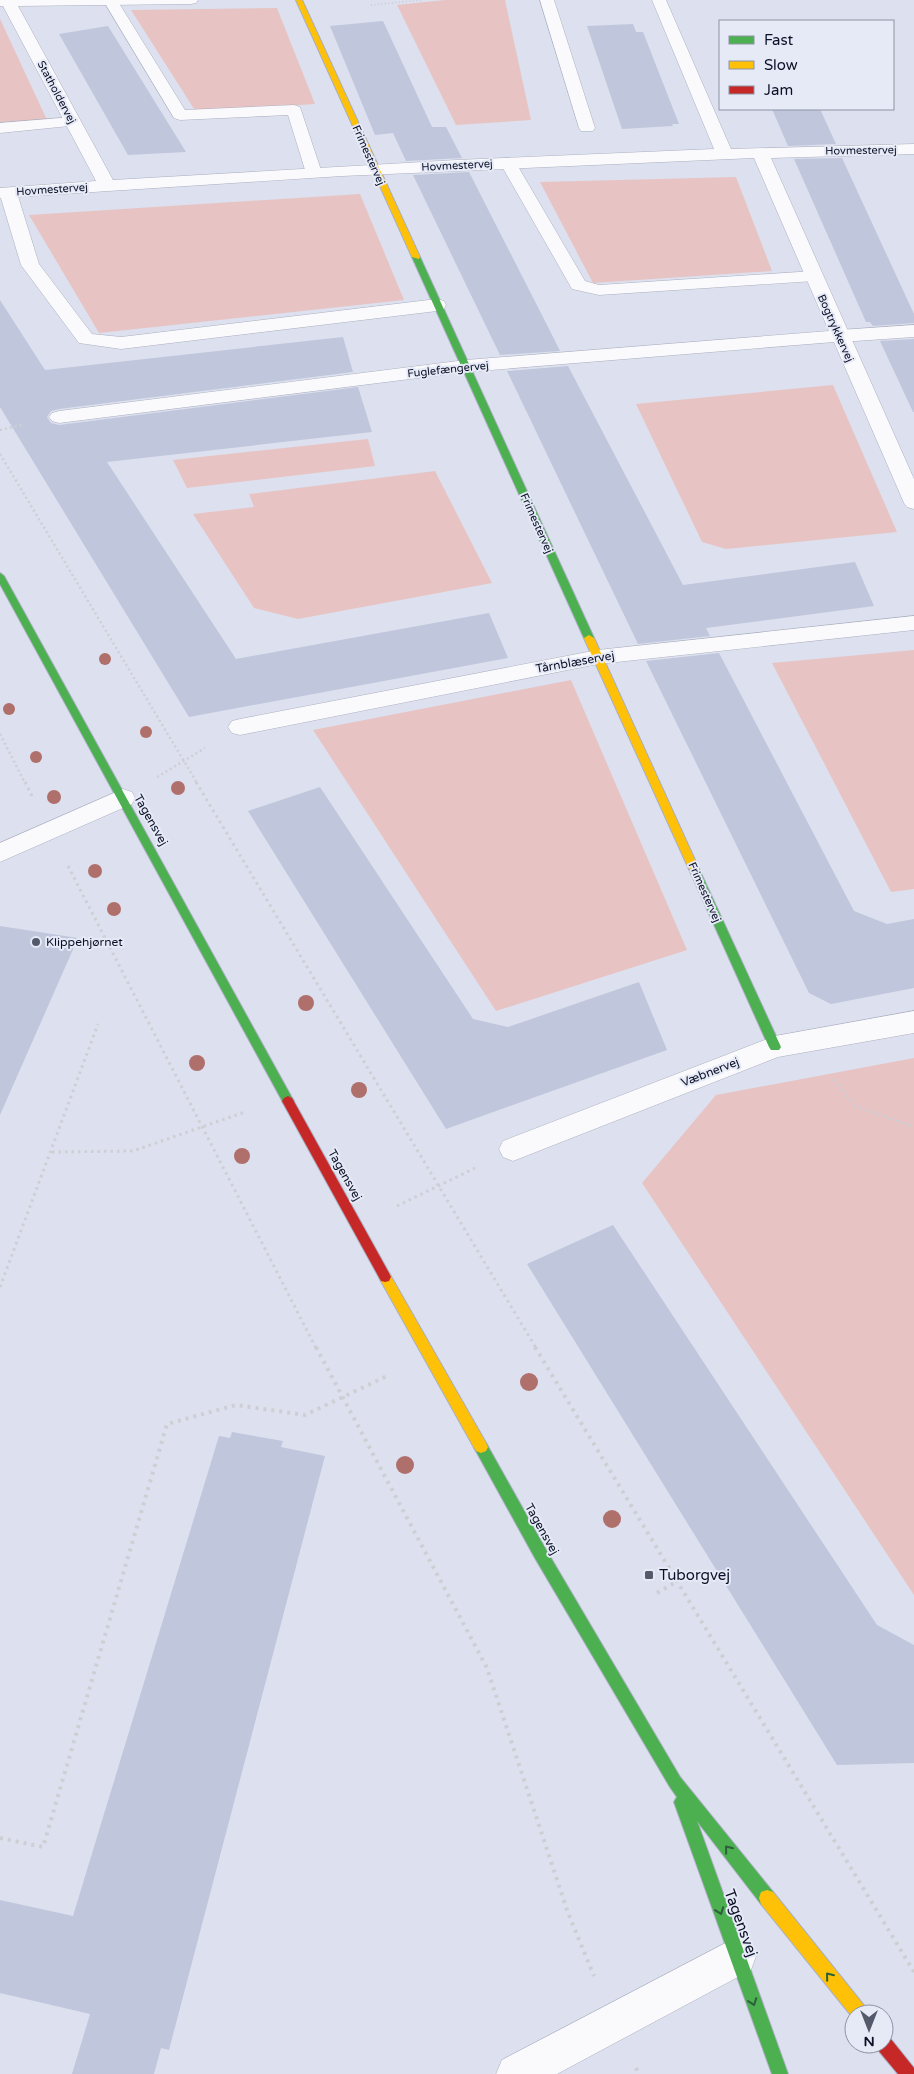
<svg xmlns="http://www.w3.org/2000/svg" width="914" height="2074" viewBox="0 0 914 2074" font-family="'Varela Round',sans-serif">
<rect width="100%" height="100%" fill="#dde0ee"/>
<g fill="#e7c4c3">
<polygon points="445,0 505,0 531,120 456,125 397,5"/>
<polygon points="277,8 315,104 196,112 131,10"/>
<polygon points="0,19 47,120 0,122"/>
<polygon points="736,177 772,271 593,283 540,182"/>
<polygon points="360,194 404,300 99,333 29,215"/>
<polygon points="833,385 897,532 726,549 702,542 636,404"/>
<polygon points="368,439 375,466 187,488 173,460"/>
<polygon points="435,471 492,583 298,619 254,608 193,514 254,507 249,494"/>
<polygon points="914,650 914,889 891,892 772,663"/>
<polygon points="571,680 687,950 496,1011 313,730"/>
<polygon points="914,1058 914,1595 642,1183 716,1095"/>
</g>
<g fill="#c0c6dc">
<polygon points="383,21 432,127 446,127 462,158 406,161 393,133 375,135 330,26"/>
<polygon points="633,24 636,32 643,32 679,124 672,124 673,126 622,129 587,26"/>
<polygon points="108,26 186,152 128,155 59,34"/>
<polygon points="772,109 820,109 836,144 788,146"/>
<polygon points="842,158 914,314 914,323 873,326 870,322 866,322 794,159"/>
<polygon points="469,172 547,325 560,351 500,355 413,175"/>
<polygon points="0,300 45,370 343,337 353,372 59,409 51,411 47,417 51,423 59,425 358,387 372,432 107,462 236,659 489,613 508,658 189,717 0,407"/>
<polygon points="914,339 914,412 913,412 880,341"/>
<polygon points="568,366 683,585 855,562 874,606 706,628 710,636 638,644 507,371"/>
<polygon points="719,653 854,911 887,924 914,919 914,988 831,1004 809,993 646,661"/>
<polygon points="320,787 473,1019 508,1027 639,982 667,1050 446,1129 248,811"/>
<polygon points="0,926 78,938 0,1115"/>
<polygon points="613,1225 877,1625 914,1645 914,1763 837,1765 527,1264"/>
<polygon points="232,1432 283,1441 281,1447 325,1456 169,2050 161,2048 154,2074 72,2074 90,2014 0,1993 0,1900 73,1916 219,1436 230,1438"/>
</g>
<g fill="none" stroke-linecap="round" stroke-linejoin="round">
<defs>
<g id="lane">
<polygon points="103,0 117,0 185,110 294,105 300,107 322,173 320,177 308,177 306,173 288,115 180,120 174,118"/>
<polygon points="540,0 554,0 595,128 593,131 581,131 579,128"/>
<polygon points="73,117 79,119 81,122 79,125 0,133 0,123"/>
<polygon points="508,158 514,159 516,163 585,281 599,285 814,271 820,272 823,276 820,280 814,281 599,295 572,289 500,163 502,159"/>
<polygon points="8,188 14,189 17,193 39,264 92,334 121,337 437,299 444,301 446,305 444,309 437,311 121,349 79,343 21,265 0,195 2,189"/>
<polygon points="914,325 914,337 840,342 833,340 831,336 833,332 840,330"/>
<polygon points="737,1937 751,1942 756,1956 751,1970 557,2074 496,2074 502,2060"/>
</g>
<g id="street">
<polygon points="0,0 198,0 196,3 191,4 18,6 113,180 457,160 714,149 652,0 666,0 731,149 914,144 914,154 771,158 914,479 914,509 907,507 904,503 834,342 466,372 59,423 52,421 49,417 52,413 59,411 466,360 829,331 754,158 342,176 0,198 0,188 96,181 3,6 0,6"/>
<polygon points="914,616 914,630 598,664 240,735 232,733 228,727 232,721 240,719 598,650"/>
<polygon points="123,789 132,792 135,798 132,804 0,862 0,843"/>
<polygon points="914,1011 914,1033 778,1057 513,1161 503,1157 499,1149 503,1141 775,1036"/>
</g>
<g id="fast">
<polygon points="413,255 420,257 594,638 592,640 586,640 584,638 412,257"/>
<polygon points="0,573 4,576 292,1098 294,1101 292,1104 284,1104 0,584"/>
<polygon points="694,865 699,869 781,1047 779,1050 771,1050 769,1047 689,869"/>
<polygon points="481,1441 486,1443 545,1548 680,1777 773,1892 775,1898 773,1904 767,1906 761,1904 697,1821 788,2074 772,2074 674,1802 677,1797 670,1787 535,1558 476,1451 474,1447 476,1443"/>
</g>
<g id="slow">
<polygon points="296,0 302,0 420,257 419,259 412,257"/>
<polygon points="589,635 594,638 699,869 698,872 694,873 689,869 584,638"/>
<polygon points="385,1272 389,1273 486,1443 488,1447 486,1451 481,1453 476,1451 381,1281 379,1277 381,1273"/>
<polygon points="767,1890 773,1892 866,2008 868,2014 854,2014 854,2019 761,1904 759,1898 761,1892"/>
</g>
<g id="jam">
<polygon points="288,1096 292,1098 389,1273 391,1277 389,1281 385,1282 381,1281 282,1101 284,1098"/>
<polygon points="884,2036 890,2038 914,2068 914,2074 898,2074 878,2050 876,2044 884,2044"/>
</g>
</defs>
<use href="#lane" stroke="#aaafc0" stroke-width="1"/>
<use href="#street" stroke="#aaafc0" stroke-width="1"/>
<use href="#fast" stroke="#aaafc0" stroke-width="2"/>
<use href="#slow" stroke="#aaafc0" stroke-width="2"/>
<use href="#jam" stroke="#aaafc0" stroke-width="2"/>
<polyline stroke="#cecfd4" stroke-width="2" stroke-dasharray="1 2.5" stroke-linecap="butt" points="371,5 422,0"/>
<g stroke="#cecfd4" stroke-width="2.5" stroke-dasharray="2 3" stroke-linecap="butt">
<polyline points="0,430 22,425"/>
<polyline points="0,454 197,783"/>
<polyline points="0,734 25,783"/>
<polyline points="157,777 205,748"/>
</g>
<g stroke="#cecfd4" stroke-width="3" stroke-dasharray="2.5 4" stroke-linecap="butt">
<polyline points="25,782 32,796"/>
<polyline points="196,782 536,1348"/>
<polyline points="68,866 316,1348"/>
<polyline points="834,1079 855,1106 914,1127"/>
<polyline points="52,1152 133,1151 245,1112"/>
<polyline points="397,1206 475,1168"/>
<polyline points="0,1287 98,1024"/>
</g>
<g stroke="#cecfd4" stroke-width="4" stroke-dasharray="3 5" stroke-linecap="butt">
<polyline points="316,1347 487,1668 568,1913 594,1976"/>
<polyline points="535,1347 914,1972"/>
<polyline points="657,1593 678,1581"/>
<polyline points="0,1838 43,1847 167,1424 236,1405 305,1415 387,1376"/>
<polyline points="636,2068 639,2074"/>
</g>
<use href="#lane" fill="#fafafc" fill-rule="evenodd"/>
<use href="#street" fill="#fafafc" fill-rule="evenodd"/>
<use href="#fast" fill="#4caf50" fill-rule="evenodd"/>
<use href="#slow" fill="#ffc107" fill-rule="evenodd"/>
<use href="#jam" fill="#c62828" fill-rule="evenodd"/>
</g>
<g fill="#af6f6b">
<circle cx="105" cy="659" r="6"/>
<circle cx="9" cy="709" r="6"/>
<circle cx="146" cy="732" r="6"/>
<circle cx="36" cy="757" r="6"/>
<circle cx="178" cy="788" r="7"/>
<circle cx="54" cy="797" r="7"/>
<circle cx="95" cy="871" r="7"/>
<circle cx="114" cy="909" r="7"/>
<circle cx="306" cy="1003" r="8"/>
<circle cx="197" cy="1063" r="8"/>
<circle cx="359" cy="1090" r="8"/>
<circle cx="242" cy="1156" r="8"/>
<circle cx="529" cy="1382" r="9"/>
<circle cx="405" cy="1465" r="9"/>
<circle cx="612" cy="1519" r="9"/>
</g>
<defs><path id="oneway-chevron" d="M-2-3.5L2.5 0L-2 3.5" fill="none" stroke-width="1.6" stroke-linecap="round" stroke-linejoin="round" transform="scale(1.25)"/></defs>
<g stroke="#2c603b">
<use href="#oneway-chevron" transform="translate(728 1849) rotate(-129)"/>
<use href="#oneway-chevron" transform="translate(720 1911) rotate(70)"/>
<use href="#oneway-chevron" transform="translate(829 1976) rotate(-129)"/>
<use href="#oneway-chevron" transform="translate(753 2002) rotate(70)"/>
</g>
<g fill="#54596c" stroke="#e6eaf7" stroke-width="2">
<circle cx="36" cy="942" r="5"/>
<rect x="644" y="1570" width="10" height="10" rx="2.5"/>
</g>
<g text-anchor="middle" stroke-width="4" stroke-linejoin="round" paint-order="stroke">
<g font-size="11" fill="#0b1026" stroke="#e6eaf7">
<text transform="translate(57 92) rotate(62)" y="4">Statholdervej</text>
<text transform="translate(861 150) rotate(-1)" y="4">Hovmestervej</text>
<text transform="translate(369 155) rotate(66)" y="4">Frimestervej</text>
<text transform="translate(457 165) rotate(-3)" y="4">Hovmestervej</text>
<text transform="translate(52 189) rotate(-4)" y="4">Hovmestervej</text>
<text transform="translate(836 328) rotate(66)" y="4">Bogtrykkervej</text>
<text transform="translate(448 369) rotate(-6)" y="4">Fuglefængervej</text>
<text transform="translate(537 523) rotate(66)" y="4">Frimestervej</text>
<text transform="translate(705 892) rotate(66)" y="4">Frimestervej</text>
</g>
<g font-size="12" fill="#0b1026" stroke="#e6eaf7">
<text transform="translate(575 662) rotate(-10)" y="4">Tårnblæservej</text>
<text transform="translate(151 820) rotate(61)" y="4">Tagensvej</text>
<text transform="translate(710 1072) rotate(-21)" y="4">Væbnervej</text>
<text transform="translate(345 1175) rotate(61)" y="4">Tagensvej</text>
<text transform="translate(542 1529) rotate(61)" y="4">Tagensvej</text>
</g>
<g font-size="12" fill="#0b1026" stroke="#e6eaf7" text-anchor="start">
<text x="46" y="946">Klippehjørnet</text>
</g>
<g font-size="15" fill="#0b1026" stroke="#e6eaf7" text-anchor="start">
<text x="659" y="1580">Tuborgvej</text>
</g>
<g font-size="15" fill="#0b1026" stroke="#e6eaf7">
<text transform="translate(741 1923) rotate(70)" y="5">Tagensvej</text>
</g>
</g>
<rect x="719" y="20" width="175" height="90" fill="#e6eaf7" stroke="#8e93a3"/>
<rect x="729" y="36" width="25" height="8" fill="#4caf50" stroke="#8e93a3"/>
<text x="764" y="45" font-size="15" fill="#0b1026">Fast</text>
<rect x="729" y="61" width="25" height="8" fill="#ffc107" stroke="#8e93a3"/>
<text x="764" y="70" font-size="15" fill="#0b1026">Slow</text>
<rect x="729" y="86" width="25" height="8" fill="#c62828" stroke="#8e93a3"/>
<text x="764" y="95" font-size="15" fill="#0b1026">Jam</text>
<g transform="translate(869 2029) rotate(180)"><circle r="24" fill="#e6eaf7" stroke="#8e93a3"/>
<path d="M0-4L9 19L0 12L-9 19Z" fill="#54596c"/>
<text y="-8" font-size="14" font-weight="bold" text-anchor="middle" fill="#0b1026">N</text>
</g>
</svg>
